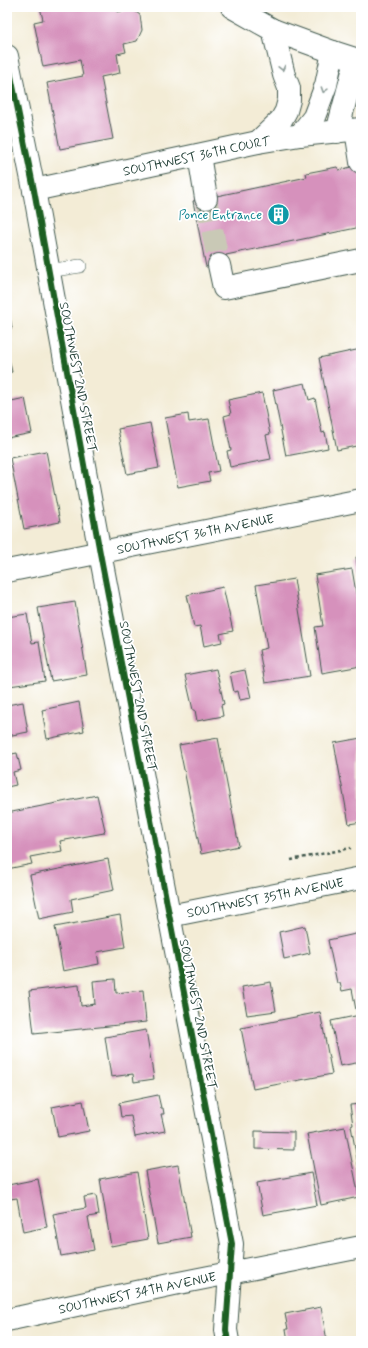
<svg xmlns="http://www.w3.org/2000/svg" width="368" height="1348" viewBox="0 0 368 1348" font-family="Mynerve,sans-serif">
<rect width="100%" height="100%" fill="#fff"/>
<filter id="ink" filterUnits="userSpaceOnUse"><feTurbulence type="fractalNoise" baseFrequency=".025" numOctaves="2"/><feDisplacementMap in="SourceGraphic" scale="8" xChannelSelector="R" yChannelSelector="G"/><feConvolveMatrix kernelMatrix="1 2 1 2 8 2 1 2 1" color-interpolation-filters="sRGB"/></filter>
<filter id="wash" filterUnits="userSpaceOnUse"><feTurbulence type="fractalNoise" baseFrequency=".012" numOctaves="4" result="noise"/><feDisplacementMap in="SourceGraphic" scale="16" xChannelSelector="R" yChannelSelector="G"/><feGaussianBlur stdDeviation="0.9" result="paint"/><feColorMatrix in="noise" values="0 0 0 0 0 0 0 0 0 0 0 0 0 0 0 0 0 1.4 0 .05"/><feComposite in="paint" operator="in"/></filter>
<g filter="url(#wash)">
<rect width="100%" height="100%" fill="#f3ecd6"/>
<g id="blocks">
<g fill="#d691bc">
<polygon points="40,7 116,7 117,12 132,9 140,15 142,30 137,41 124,44 126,52 117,54 120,73 101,77 113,139 60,149 47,83 83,76 80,60 43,67 34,22 43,20"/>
<polygon points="361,162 361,227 226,255 228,263 206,267 193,201 307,177 306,173 337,167 339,170 351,167 350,164"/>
<polygon points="7,300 12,328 7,329"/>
<polygon points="361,349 361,445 337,450 319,358"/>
<polygon points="7,350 12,372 7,373"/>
<polygon points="305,383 309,400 315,398 322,433 325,432 328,448 286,456 273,390"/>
<polygon points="262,393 270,434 266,435 271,459 230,467 227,451 231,450 224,416 231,414 228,400"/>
<polygon points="25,398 32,433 7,438 7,402"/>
<polygon points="188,414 189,422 209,419 219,471 208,473 210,481 178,487 165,418"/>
<polygon points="150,423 159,468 127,474 118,429"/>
<polygon points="46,451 60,522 24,529 10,458"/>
<polygon points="7,480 12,501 7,502"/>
<polygon points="361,556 361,583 360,583 356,557"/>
<polygon points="352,569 361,622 361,666 322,673 315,627 323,626 315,575"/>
<polygon points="294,579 310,676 265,683 259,650 267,648 256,585"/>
<polygon points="223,587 233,631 220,634 222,642 204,646 200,626 194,627 187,595"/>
<polygon points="75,602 87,675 51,681 38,608"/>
<polygon points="27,614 32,643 39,642 45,681 9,686 7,676 7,617"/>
<polygon points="216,669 224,704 221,705 223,716 197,721 195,710 193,710 185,675"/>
<polygon points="245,670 251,698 240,700 238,691 234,692 230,673"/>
<polygon points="23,702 28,732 7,736 7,705"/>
<polygon points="79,702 84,731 47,739 42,710"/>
<polygon points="218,738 239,846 201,854 179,745"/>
<polygon points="361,738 361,822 349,824 334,743"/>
<polygon points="17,753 21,770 13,772 16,785 7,787 7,755"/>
<polygon points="97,795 105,830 104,833 60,841 62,851 30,857 32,864 7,869 7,813"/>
<polygon points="108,859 114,890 71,899 73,912 39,919 30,875"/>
<polygon points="120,915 125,947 97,952 99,964 63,971 55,927"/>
<polygon points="305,926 310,953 284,959 279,932"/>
<polygon points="360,933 361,1009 356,1010 352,989 342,991 340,983 337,983 328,940"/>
<polygon points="115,979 116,993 143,990 146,1022 34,1034 29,991 79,985 81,1006 95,1004 93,981"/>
<polygon points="271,982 276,1011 247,1015 242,987"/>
<polygon points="320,1012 332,1074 253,1089 241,1028"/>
<polygon points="360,1015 361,1021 361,1062 340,1066 331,1021"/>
<polygon points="146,1030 154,1079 134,1082 133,1074 111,1077 105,1037"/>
<polygon points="158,1095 161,1108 163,1108 164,1114 161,1114 165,1131 135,1137 131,1116 121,1117 119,1103"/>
<polygon points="83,1101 89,1131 58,1137 52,1107"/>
<polygon points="361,1104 361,1175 360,1175 351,1126 353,1125 350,1105"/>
<polygon points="345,1127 359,1197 321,1205 307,1134"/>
<polygon points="255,1131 294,1132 294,1150 255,1149"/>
<polygon points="178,1165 191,1237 158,1243 145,1171"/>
<polygon points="137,1172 148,1239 111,1246 100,1179"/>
<polygon points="311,1173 317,1205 263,1215 257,1183"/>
<polygon points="38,1179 47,1227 23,1232 17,1198 10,1199 8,1185"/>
<polygon points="96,1195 99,1215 88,1217 94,1250 61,1256 53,1214 86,1208 84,1197"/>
<polygon points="321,1307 327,1341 288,1341 286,1329 288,1329 285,1314"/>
</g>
</g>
</g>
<g filter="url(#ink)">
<use href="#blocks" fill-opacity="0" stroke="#3f574c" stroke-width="1"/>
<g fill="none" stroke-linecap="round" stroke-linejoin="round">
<polyline stroke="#c9c9b6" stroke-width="22" stroke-dasharray="22 11" stroke-linecap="butt" points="206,198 219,265"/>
<defs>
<polyline id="service" points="48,271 80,266"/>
<g id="minor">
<polyline points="7,56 34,190 100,553 232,1244 226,1330 228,1341"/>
<polyline points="356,130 361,162"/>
<polyline points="199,155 206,198"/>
<path id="s1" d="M34 190 258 142 300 135 361 129"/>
<polyline points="219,265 224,288 361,260"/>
<path id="s2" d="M7 571 361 500"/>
<path id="s3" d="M169 916 361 878"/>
<path id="s4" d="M7 1320 174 1284 361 1247"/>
</g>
<g id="tertiary">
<polyline points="232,7 273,30 333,52 361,61"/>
<polyline points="337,132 356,60"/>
<polyline points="300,135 314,117 326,85 333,52"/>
<polyline points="258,142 281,120 286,111 289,100 289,88 284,75 273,30"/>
</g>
</defs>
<use href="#service" stroke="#3f574c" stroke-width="14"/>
<use href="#minor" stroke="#3f574c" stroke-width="24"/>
<use href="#tertiary" stroke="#3f574c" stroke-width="24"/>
<polyline stroke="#3f574c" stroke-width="2.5" stroke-dasharray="3 3" stroke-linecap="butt" points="291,860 351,848"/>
<use href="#service" stroke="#fff" stroke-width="13"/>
<use href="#minor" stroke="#fff" stroke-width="22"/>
<use href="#tertiary" stroke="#fff" stroke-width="22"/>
<defs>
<polyline id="cycleway" points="7,56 34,190 100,553 232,1244 226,1330 228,1341"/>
</defs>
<use href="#cycleway" stroke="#fff" stroke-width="8"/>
<use href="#cycleway" stroke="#1b5e20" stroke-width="6"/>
</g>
<defs><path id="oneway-chevron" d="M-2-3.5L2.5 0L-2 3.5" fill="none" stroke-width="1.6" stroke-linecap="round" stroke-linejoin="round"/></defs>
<g stroke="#8f9e9a">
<use href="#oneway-chevron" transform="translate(282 68) rotate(77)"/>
<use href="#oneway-chevron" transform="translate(324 90) rotate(108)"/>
</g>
</g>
<defs>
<symbol id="building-disc" viewBox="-11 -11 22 22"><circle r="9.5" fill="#0f9aa8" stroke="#fff"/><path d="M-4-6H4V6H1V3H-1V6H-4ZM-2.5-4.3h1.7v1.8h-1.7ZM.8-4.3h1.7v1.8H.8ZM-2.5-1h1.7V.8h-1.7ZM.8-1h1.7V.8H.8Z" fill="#fff"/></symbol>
</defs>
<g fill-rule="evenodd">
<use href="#building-disc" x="266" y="202" width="25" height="25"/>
</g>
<g text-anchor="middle" stroke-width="3.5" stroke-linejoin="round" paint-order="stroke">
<g font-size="13" fill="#1f3d34" stroke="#fff">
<text dy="5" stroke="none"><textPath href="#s1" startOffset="166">SOUTHWEST 36TH COURT</textPath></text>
<text transform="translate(79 377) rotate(79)" y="5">SOUTHWEST 2ND STREET</text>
<text dy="5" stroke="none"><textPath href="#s2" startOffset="192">SOUTHWEST 36TH AVENUE</textPath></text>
<text transform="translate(139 696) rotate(79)" y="5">SOUTHWEST 2ND STREET</text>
<text dy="5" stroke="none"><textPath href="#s3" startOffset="98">SOUTHWEST 35TH AVENUE</textPath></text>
<text transform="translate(199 1014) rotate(79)" y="5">SOUTHWEST 2ND STREET</text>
<text dy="5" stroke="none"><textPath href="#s4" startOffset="133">SOUTHWEST 34TH AVENUE</textPath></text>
</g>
<g font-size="13" fill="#0d838f" stroke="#fff" text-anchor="end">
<text x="262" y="219">Ponce Entrance</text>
</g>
</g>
<rect width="368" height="1348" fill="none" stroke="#fff" stroke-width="24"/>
</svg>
